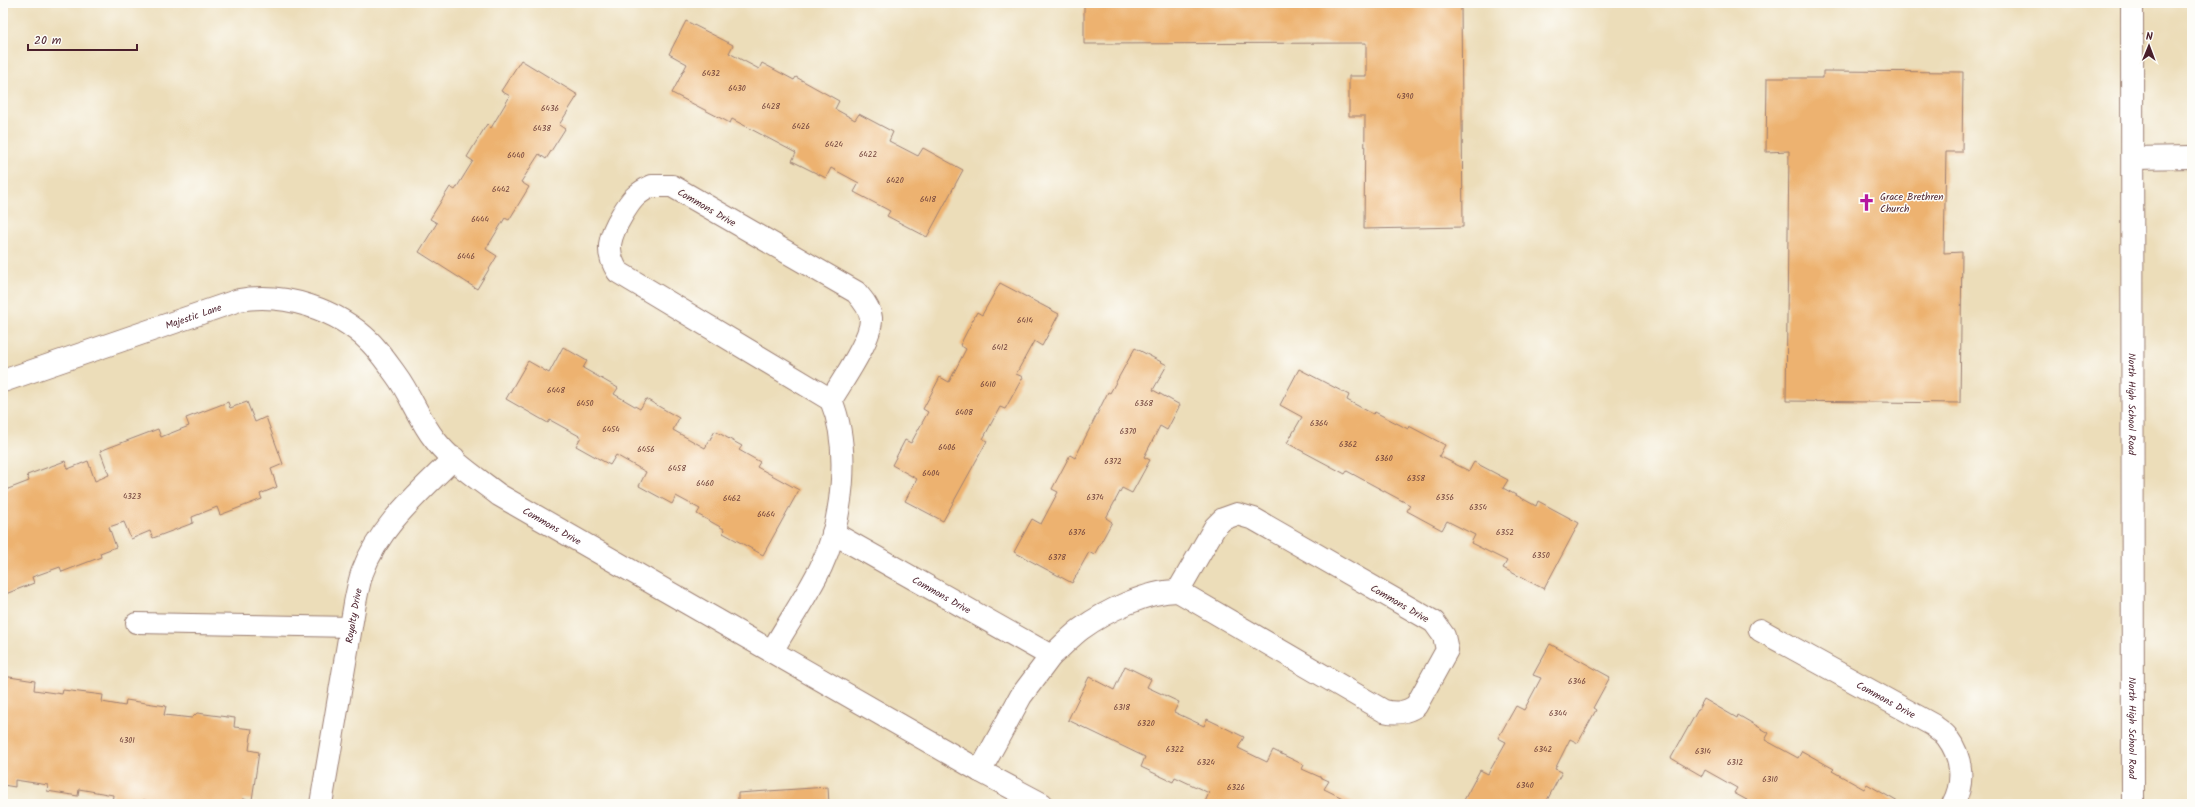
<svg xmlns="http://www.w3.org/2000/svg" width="2195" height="807" viewBox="0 0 2195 807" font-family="Kalam,sans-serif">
<rect width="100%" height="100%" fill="#fdfcf7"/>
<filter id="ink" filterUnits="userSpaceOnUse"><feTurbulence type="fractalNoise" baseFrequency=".025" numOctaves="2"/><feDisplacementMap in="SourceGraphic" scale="8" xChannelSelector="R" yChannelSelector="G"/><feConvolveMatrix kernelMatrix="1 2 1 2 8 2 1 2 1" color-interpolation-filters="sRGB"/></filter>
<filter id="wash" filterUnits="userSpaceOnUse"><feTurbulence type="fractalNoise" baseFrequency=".012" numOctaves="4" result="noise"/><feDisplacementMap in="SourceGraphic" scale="16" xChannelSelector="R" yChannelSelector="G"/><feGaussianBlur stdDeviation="0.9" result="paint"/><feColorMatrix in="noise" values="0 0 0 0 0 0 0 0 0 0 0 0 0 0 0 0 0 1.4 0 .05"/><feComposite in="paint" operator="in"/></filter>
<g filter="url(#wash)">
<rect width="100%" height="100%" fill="#ecddb9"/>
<g id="blocks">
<g fill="#edb26f">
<polygon points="1084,3 1461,3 1463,227 1364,229 1365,116 1349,116 1349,76 1366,76 1366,43 1084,44"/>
<polygon points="686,21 733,45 729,53 759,69 762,63 794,80 796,77 839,101 835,109 855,120 859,114 893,132 889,141 918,156 923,148 963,170 927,237 887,216 890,211 854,192 859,183 831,168 826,178 792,161 796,153 732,119 730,123 672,93 687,64 669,54"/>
<polygon points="521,60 578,95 559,125 565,129 546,159 539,154 521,182 529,187 509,220 505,218 486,249 497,256 477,289 419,252 437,223 430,219 450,187 455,190 473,161 467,157 487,124 491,128 510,96 501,91"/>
<polygon points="1823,71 1963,72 1962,152 1946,152 1944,253 1962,252 1960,403 1786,401 1789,151 1766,152 1767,78 1823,78"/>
<polygon points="1000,283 1059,314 1042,346 1034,341 1016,374 1023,377 1005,409 1000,407 983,439 987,441 943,521 905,501 917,479 892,465 905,440 911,443 928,412 923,409 940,377 949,382 966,349 960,345 977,312 982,315"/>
<polygon points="563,347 587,361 583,368 618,388 614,394 640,409 646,399 679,418 673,430 705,448 715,431 742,446 739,450 760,462 757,467 799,490 763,555 723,533 724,529 697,514 700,509 676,496 672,504 639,486 646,472 616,455 610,465 576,446 581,437 550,420 548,423 506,399 528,361 549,373"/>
<polygon points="1135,348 1167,365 1153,390 1180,405 1167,430 1160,426 1144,457 1150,460 1132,493 1122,488 1106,518 1112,522 1094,555 1089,552 1072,583 1014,552 1032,519 1041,524 1058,492 1052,489 1070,455 1075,458 1108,392 1110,393"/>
<polygon points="1299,369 1349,395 1347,400 1373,414 1375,412 1408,429 1409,426 1445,445 1439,456 1469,471 1474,462 1508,480 1503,488 1536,506 1538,501 1579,523 1544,589 1503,568 1507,561 1471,543 1475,535 1447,521 1442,530 1407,511 1410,505 1347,471 1345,474 1287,443 1302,417 1280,405"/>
<polygon points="228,402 230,408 247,402 255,422 266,417 283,464 271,469 277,487 260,494 262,499 220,515 217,507 192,517 193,523 153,538 150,531 131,539 124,522 109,527 116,547 100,553 101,557 62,572 60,567 32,577 34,583 3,595 3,491 29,481 27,475 65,461 68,469 88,461 95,481 109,475 100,451 158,429 161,437 189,426 186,418"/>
<polygon points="1550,644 1610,677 1593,708 1596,710 1578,743 1570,739 1555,769 1562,772 1545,804 1466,804 1463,802 1480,770 1488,774 1506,742 1498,738 1516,706 1524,710 1541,678 1533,675"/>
<polygon points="1125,666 1151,679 1147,687 1179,702 1174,712 1204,726 1207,719 1244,737 1238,748 1267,762 1273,750 1304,765 1302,769 1329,781 1324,789 1355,804 1204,804 1209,793 1175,777 1173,782 1141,767 1145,757 1068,720 1089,677 1114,690"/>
<polygon points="3,676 35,681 34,690 62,694 63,690 103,695 102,702 125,706 126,700 166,706 164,715 192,718 197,713 235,718 234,727 252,729 249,750 259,752 252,800 243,799 242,804 173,804 143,800 143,804 120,804 112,803 113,795 79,789 78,796 47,791 48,785 15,780 15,787 3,785"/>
<polygon points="1704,699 1737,718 1738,715 1769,733 1765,740 1798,758 1802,751 1834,769 1832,771 1864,789 1867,784 1898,802 1897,804 1754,804 1734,793 1737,788 1705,770 1702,776 1671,758"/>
<polygon points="828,787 829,804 738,804 738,793"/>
</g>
</g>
</g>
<g filter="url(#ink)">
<use href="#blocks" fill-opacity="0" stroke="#9b7e72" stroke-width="1"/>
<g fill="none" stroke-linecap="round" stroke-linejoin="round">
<defs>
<polyline id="service" points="136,623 351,627"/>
<g id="minor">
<polyline points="2133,158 2192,157"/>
<path d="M652 186H672L856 292C862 299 870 308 871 318 872 339 842 381 831 400L618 272C604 251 610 235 622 215 631 200 636 193 652 186Z"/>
<path id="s1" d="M3 381 239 300C284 292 337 309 370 342 379 351 388 364 396 375 411 395 419 420 435 440 452 462 477 478 499 495L980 771 1042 804"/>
<path d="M1237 514 1254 519 1434 622 1444 636 1447 650 1416 706C1405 713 1396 714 1384 711L1178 591 1215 527 1223 519Z"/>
<path id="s2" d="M833 533 1051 656C1062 647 1070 637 1081 629 1106 611 1147 591 1178 591"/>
<path id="s3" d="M1760 630 1933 725C1937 729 1943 732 1947 737 1962 757 1965 782 1953 804"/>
<path d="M772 651C788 623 807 596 821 567 843 520 851 448 831 400"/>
<polyline points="980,771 1021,696 1051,656"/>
<path id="s4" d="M321 804 355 603C357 593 359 582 362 573 379 526 420 492 454 458"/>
</g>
<g id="tertiary">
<path id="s5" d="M2132 3 2133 804"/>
</g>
</defs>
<use href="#service" stroke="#9b7e72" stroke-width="22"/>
<use href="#minor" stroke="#9b7e72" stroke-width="24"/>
<use href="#tertiary" stroke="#9b7e72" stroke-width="24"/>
<use href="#service" stroke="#fff" stroke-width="20"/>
<use href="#minor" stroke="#fff" stroke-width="22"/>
<use href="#tertiary" stroke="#fff" stroke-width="22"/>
</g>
</g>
<defs>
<symbol id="church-bare" viewBox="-9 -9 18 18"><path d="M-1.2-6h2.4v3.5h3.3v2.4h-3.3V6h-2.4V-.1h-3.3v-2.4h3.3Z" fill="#b5179e" stroke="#fdfcf7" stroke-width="2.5" paint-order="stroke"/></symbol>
</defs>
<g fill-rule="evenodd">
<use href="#church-bare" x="1854" y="190" width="25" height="25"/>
</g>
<g text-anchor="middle" stroke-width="3" stroke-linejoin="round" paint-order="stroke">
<g font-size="8" fill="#73443c">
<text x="711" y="76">6432</text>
<text x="737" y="91">6430</text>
<text x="1405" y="99">4390</text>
<text x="771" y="109">6428</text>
<text x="550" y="111">6436</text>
<text x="801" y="129">6426</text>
<text x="542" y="131">6438</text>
<text x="834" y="147">6424</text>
<text x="868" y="157">6422</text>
<text x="516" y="158">6440</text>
<text x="895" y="183">6420</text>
<text x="501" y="192">6442</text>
<text x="928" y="202">6418</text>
<text x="480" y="222">6444</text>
<text x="466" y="259">6446</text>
<text x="1025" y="323">6414</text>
<text x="1000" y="350">6412</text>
<text x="988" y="387">6410</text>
<text x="556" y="393">6448</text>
<text x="585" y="406">6450</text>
<text x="1144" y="406">6368</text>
<text x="964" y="415">6408</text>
<text x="1319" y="426">6364</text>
<text x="611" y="432">6454</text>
<text x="1128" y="434">6370</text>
<text x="1348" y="447">6362</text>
<text x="947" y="450">6406</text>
<text x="646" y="452">6456</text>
<text x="1384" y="461">6360</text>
<text x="1113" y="464">6372</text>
<text x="677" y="471">6458</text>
<text x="931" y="476">6404</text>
<text x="1416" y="481">6358</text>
<text x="705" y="486">6460</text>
<text x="132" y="499">4323</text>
<text x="1095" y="500">6374</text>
<text x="1445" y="500">6356</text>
<text x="732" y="501">6462</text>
<text x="1478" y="510">6354</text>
<text x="766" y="517">6464</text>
<text x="1077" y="535">6376</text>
<text x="1505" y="535">6352</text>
<text x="1541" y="558">6350</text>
<text x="1057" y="560">6378</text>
<text x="1577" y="684">6346</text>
<text x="1122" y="710">6318</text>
<text x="1558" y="716">6344</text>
<text x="1146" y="726">6320</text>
<text x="127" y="743">4301</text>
<text x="1175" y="752">6322</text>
<text x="1543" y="752">6342</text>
<text x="1703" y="754">6314</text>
<text x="1206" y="765">6324</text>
<text x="1735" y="765">6312</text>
<text x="1770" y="782">6310</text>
<text x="1525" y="788">6340</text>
<text x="1236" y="790">6326</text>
</g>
<g font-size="10" fill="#4a1f2b" stroke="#fdfcf7" text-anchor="start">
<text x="1880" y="200">Grace Brethren<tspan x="1880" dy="12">Church</tspan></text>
</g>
<g font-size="10" fill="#4a1f2b" stroke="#fdfcf7">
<text transform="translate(707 207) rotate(30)" y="4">Commons Drive</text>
<text dy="4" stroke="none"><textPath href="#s1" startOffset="201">Majestic Lane</textPath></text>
<text dy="4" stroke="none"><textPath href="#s5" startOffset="401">North High School Road</textPath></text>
<text dy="4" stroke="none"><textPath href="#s1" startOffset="656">Commons Drive</textPath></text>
<text dy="4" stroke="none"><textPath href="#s2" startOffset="125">Commons Drive</textPath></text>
<text transform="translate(1400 603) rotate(30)" y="4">Commons Drive</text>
<text dy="4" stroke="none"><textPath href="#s4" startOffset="191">Royalty Drive</textPath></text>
<text dy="4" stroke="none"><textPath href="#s3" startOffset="144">Commons Drive</textPath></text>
<text dy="4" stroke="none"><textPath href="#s5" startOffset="725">North High School Road</textPath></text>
</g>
</g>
<rect width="2195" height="807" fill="none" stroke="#fdfcf7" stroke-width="16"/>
<g transform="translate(2149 46) rotate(1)" stroke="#fdfcf7" stroke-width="3" paint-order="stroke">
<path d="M0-3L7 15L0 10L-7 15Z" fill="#4a1f2b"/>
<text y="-6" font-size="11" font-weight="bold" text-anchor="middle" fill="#4a1f2b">N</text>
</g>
<path d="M28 44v6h109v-6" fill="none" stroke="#4a1f2b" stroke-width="2"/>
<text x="34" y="44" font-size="12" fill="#4a1f2b" stroke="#fdfcf7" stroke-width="3" paint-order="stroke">20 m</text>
</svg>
